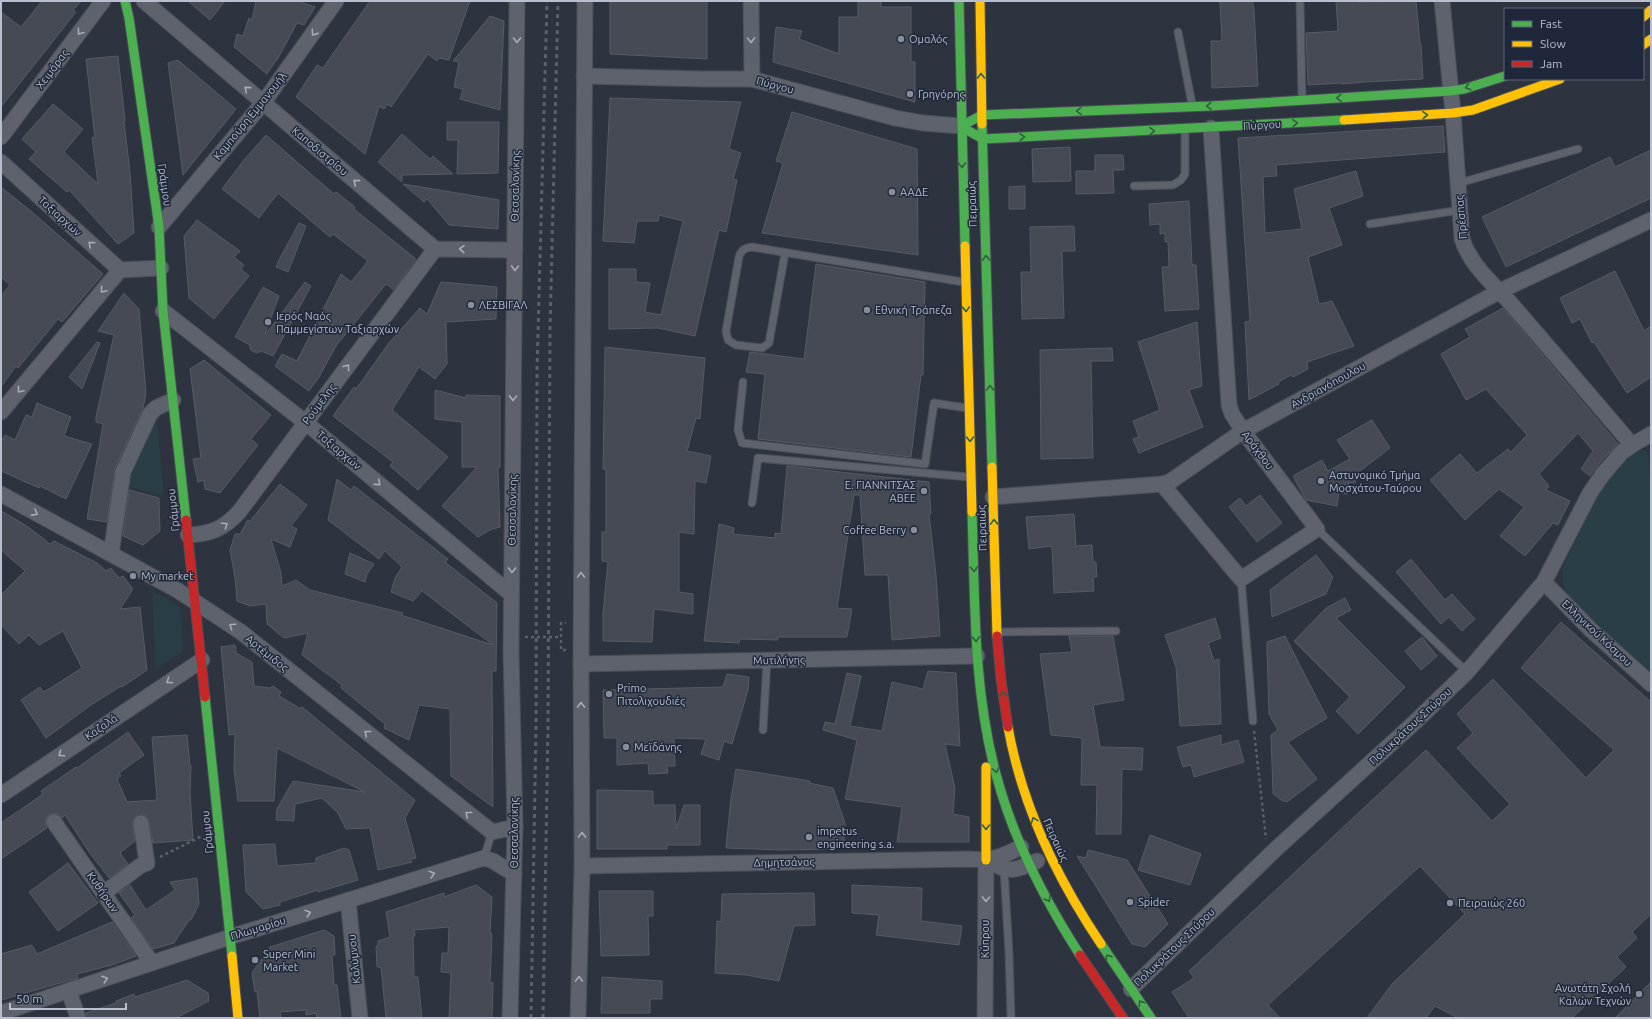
<svg xmlns="http://www.w3.org/2000/svg" width="1652" height="1019" viewBox="0 0 1652 1019" font-family="Ubuntu,sans-serif">
<rect width="100%" height="100%" fill="#2d333f"/>
<g fill="#293e46">
<polygon points="154,418 157,422 163,486 163,494 159,495 128,486 127,479"/>
<path d="M1639 449 1647 452C1651 461 1647 469 1651 479V675L1571 602 1564 588 1562 572 1567 558 1600 490 1615 471Z"/>
<polygon points="152,591 180,607 183,652 156,668"/>
</g>
<g fill="#454a54" stroke="#565b66">
<polygon points="42,1 81,1 73,10 76,12 1,107 1,12 21,27"/>
<polygon points="188,1 225,1 210,20"/>
<polygon points="256,1 298,1 315,7 304,25 297,23 277,60 276,60 267,74 234,47 237,34 243,36 249,18 252,20"/>
<polygon points="370,1 470,1 449,60 439,58 437,61 428,54 391,107 388,104 384,109 379,106 365,154 296,97 317,65 323,68"/>
<polygon points="610,1 707,1 707,59 610,54"/>
<polygon points="858,1 881,1 881,7 911,7 911,62 915,62 915,102 773,62 776,27 802,31 799,39 839,54 839,17 858,17"/>
<polygon points="1220,1 1252,1 1254,9 1258,86 1212,88 1211,41 1222,41"/>
<polygon points="1336,1 1358,1 1358,2 1416,1 1420,44 1421,44 1423,79 1364,82 1342,84 1342,83 1308,85 1306,33 1338,31"/>
<polygon points="490,16 504,21 500,110 460,99 463,89 454,87 459,62 453,61"/>
<polygon points="118,56 125,121 124,122 130,172 134,233 118,244 69,190 67,192 29,159 36,152 22,139 53,104 83,129 64,152 98,184 92,137 95,139 86,59"/>
<polygon points="178,60 236,109 183,175 168,63"/>
<polygon points="610,98 741,102 729,149 741,153 733,179 737,180 726,232 719,230 695,336 658,328 609,329 609,269 636,269 636,282 650,283 645,312 661,315 683,221 659,215 658,221 637,221 634,243 603,241"/>
<polygon points="792,112 917,149 918,255 762,233 783,163 776,161"/>
<polygon points="447,122 499,122 498,173 457,174 458,140 447,140"/>
<polygon points="1443,126 1445,152 1276,165 1277,176 1263,177 1265,233 1302,229 1294,189 1356,171 1363,196 1329,208 1342,245 1308,257 1319,304 1332,301 1354,346 1307,362 1308,369 1293,377 1291,375 1278,382 1279,384 1249,400 1245,322 1250,321 1238,138"/>
<polygon points="402,134 430,159 433,156 453,174 402,175 402,182 378,162"/>
<polygon points="266,135 334,194 336,192 355,207 354,209 416,259 394,290 386,284 336,346 319,377 309,391 275,366 282,354 297,361 341,274 351,282 368,261 333,234 330,237 278,193 259,218 222,189 244,160"/>
<polygon points="1070,147 1071,181 1033,182 1032,149"/>
<polygon points="1651,150 1651,198 1506,267 1482,217 1610,157 1615,167"/>
<polygon points="1095,155 1123,155 1124,170 1113,170 1114,193 1076,194 1076,171 1095,171"/>
<polygon points="403,184 499,200 498,229 449,225 427,199 424,202"/>
<polygon points="1025,186 1025,209 1009,209 1009,187"/>
<polygon points="1,187 32,212 103,274 62,322 58,319 18,368 16,366 1,387 1,296 10,285 1,277"/>
<polygon points="1189,201 1192,265 1196,265 1199,309 1165,311 1162,267 1169,267 1168,242 1165,242 1165,233 1160,234 1160,224 1150,225 1149,204"/>
<polygon points="197,220 240,251 234,257 244,265 241,269 249,276 214,319 189,298 184,236"/>
<polygon points="299,223 306,226 288,272 276,267 280,258"/>
<polygon points="1074,226 1075,251 1062,251 1064,318 1022,319 1021,272 1031,272 1030,227"/>
<polygon points="816,264 925,282 923,375 921,375 911,457 758,439 765,374 746,372 750,352 804,359"/>
<polygon points="1615,271 1644,331 1651,326 1651,377 1627,393 1594,342 1592,343 1580,319 1572,323 1560,298"/>
<polygon points="305,282 311,286 273,356 261,351 257,353 252,351 250,349 250,345 235,337 263,287 279,296 265,334 266,334"/>
<polygon points="441,282 497,287 496,319 446,322 447,364 435,379 419,367 392,410 448,457 418,490 390,466 393,462 333,416 354,387 356,389 389,343 420,308 427,314"/>
<polygon points="124,293 139,309 146,394 143,408 115,468 107,522 87,519 103,424 96,422 96,417 114,335 98,331"/>
<polygon points="1503,308 1618,444 1603,459 1590,476 1581,469 1593,451 1578,433 1539,474 1549,486 1546,490 1570,501 1558,525 1553,523 1525,556 1500,536 1524,507 1499,489 1465,520 1430,480 1460,454 1477,473 1508,449 1511,452 1527,435 1486,389 1466,400 1441,354 1470,337 1465,329"/>
<polygon points="1197,322 1202,386 1189,390 1203,427 1139,453 1133,439 1139,437 1133,421 1160,410 1138,342"/>
<polygon points="97,342 100,343 82,389 69,377"/>
<polygon points="605,347 705,358 700,419 696,418 687,451 711,456 706,483 695,481 694,534 679,532 679,592 693,594 693,614 654,609 652,642 603,641 603,613 608,562 602,561 602,532 606,532 606,470 603,469"/>
<polygon points="1112,348 1113,361 1091,361 1093,458 1041,459 1040,350"/>
<polygon points="204,360 271,415 251,439 258,445 220,493 205,489 204,480 198,482 193,459 201,458 190,369"/>
<polygon points="435,390 466,398 466,395 500,396 500,467 498,467 500,527 492,529 478,537 442,506 477,467 462,467 462,422 435,419"/>
<polygon points="37,403 71,417 64,436 92,444 66,499 40,486 39,488 1,471 1,442 5,435 15,440 26,415 32,417"/>
<polygon points="1372,420 1390,448 1356,474 1355,483 1349,482 1347,494 1339,492 1337,506 1306,500 1293,476 1322,460 1328,471 1350,459 1337,440"/>
<polygon points="787,466 929,482 931,514 929,514 936,575 940,636 892,640 888,575 865,575 860,495 854,495 837,608 852,609 847,637 778,637 778,640 740,639 739,643 704,641 719,524 734,528 733,534 775,538 775,533 781,534"/>
<polygon points="337,479 351,490 354,486 448,559 445,562 497,603 496,671 492,671 493,807 451,776 450,709 419,705 409,740 384,728 385,724 341,688 342,685 302,655 308,633 284,638 267,624 266,604 250,606 237,601 235,578 230,550 235,534 240,534 248,520 250,521 280,484 307,505 291,526 297,529 290,547 271,539 281,573 282,586 296,580 310,590 403,613 401,615 493,645 422,591 413,601 391,592 395,578 402,567 385,551 379,559 328,520"/>
<polygon points="129,490 159,498 160,531 143,545 123,536"/>
<polygon points="1260,495 1282,523 1257,542 1229,507 1240,498 1246,506"/>
<polygon points="1,511 27,526 50,544 54,541 97,563 106,571 111,568 119,578 123,576 133,589 120,609 140,607 147,670 122,687 121,686 91,705 46,738 21,700 40,687 44,692 82,668 63,631 39,645 29,635 19,644 1,625 1,595 25,571 1,550"/>
<polygon points="1074,514 1076,546 1092,545 1093,562 1096,562 1097,577 1093,577 1094,591 1054,593 1052,546 1029,549 1026,517"/>
<polygon points="350,553 374,564 367,574 365,582 345,574"/>
<polygon points="1316,555 1333,577 1326,594 1272,617 1270,590"/>
<polygon points="1411,559 1445,600 1452,594 1475,619 1462,631 1449,617 1441,624 1396,572"/>
<polygon points="1345,598 1351,610 1336,618 1405,687 1358,734 1336,711 1350,697 1294,641 1326,608"/>
<polygon points="1215,618 1221,638 1208,643 1214,661 1219,659 1221,724 1180,726 1176,667 1165,635"/>
<polygon points="1561,622 1651,702 1651,914 1632,932 1637,938 1617,957 1626,967 1572,1018 1458,1018 1435,1006 1426,1018 1367,1018 1392,984 1465,914 1420,866 1268,1005 1280,1018 1189,1018 1172,992 1194,978 1189,971 1426,750 1492,821 1510,804 1457,748 1473,733 1457,714 1493,679 1586,778 1614,750 1521,668"/>
<polygon points="1069,636 1113,636 1124,700 1093,705 1100,747 1143,748 1142,770 1122,769 1121,834 1096,834 1097,785 1081,785 1082,738 1051,735 1040,654 1072,652"/>
<polygon points="1285,636 1327,718 1288,742 1317,779 1287,802 1281,800 1273,794 1271,735 1278,730 1269,714 1267,647 1267,642"/>
<polygon points="1422,637 1437,656 1421,670 1405,651"/>
<polygon points="235,645 236,653 252,662 254,686 270,688 273,686 281,692 279,696 301,709 302,707 415,800 405,818 416,858 410,859 412,862 378,870 370,828 346,829 338,813 322,798 295,804 294,821 276,820 277,809 293,781 365,792 277,748 274,801 238,801 234,770 235,734 229,735 221,647"/>
<polygon points="928,671 956,673 960,746 945,744 955,788 953,814 969,817 969,842 897,842 902,807 845,799 857,740 823,730 825,722 835,724 847,673 861,676 850,726 882,731 892,682 923,689"/>
<polygon points="727,674 749,677 748,690 732,744 724,741 719,760 701,754 706,739 674,738 675,766 667,766 668,773 649,774 648,763 617,765 617,738 604,738 603,690 723,687"/>
<polygon points="128,732 144,755 119,773 121,776 117,779 127,802 157,800 152,737 187,735 190,766 191,766 190,792 193,840 153,843 148,818 144,815 136,816 133,819 132,824 135,841 120,853 128,864 109,878 89,852 65,815 62,818 58,814 53,813 49,815 46,819 45,823 47,828 1,859 1,823 43,794 41,791 76,767 77,768"/>
<polygon points="1221,735 1221,745 1238,740 1244,762 1194,777 1191,765 1183,767 1177,747"/>
<polygon points="736,769 810,781 809,783 833,788 845,823 844,841 842,847 835,849 782,850 726,848 731,798"/>
<polygon points="597,790 653,791 653,805 675,805 676,829 684,805 700,805 700,845 667,845 667,849 597,849"/>
<polygon points="1150,835 1201,854 1190,885 1138,870"/>
<polygon points="275,844 277,866 316,863 316,858 344,848 349,850 358,880 318,892 318,890 280,902 280,905 263,909 246,892 243,845"/>
<polygon points="1088,850 1127,860 1168,924 1145,947 1132,944 1077,856 1086,858"/>
<polygon points="68,863 98,903 58,931 29,892"/>
<polygon points="197,878 199,904 191,920 189,920 174,943 153,949 131,918 135,915 119,893 130,885 146,910 175,890 170,882"/>
<polygon points="476,885 492,897 490,933 492,934 490,983 493,983 492,1018 449,1018 451,973 441,972 442,953 448,953 449,927 414,930 415,936 413,936 414,977 418,977 422,1018 386,1018 381,967 377,967 376,946 378,946 378,941 390,937 386,912 444,893 444,897"/>
<polygon points="852,885 922,888 921,921 962,926 959,945 876,935 879,915 852,913"/>
<polygon points="599,891 653,891 653,916 648,916 649,955 601,956"/>
<polygon points="814,893 815,925 794,926 779,981 746,975 715,973 717,921 721,922 722,894"/>
<polygon points="112,922 136,956 112,965 77,974 78,978 1,1000 1,954 32,945 37,954"/>
<polygon points="324,930 334,936 335,955 332,955 334,985 337,985 341,1018 317,1018 316,1013 306,1015 306,1010 280,1012 281,1018 260,1018 257,991 255,992 252,973 270,947"/>
<polygon points="602,977 662,981 662,999 650,999 650,1013 601,1013"/>
<polygon points="187,980 208,993 209,1001 176,1018 87,1018 86,1013 116,1003 116,1001 134,994 135,997"/>
<polygon points="1651,982 1651,1018 1615,1018"/>
</g>
<g fill="none" stroke-linecap="round" stroke-linejoin="round">
<defs>
<g id="lane">
<polyline points="1300,1 1302,98"/>
<polyline points="1178,32 1192,104"/>
<polyline points="1459,183 1578,149"/>
<polyline points="1134,186 1173,185 1181,180 1185,174 1185,132"/>
<polyline points="1370,224 1460,210"/>
<path d="M785 253 769 343 762 348 736 345 728 340 726 331 739 257C741 250 745 248 752 247L963 282"/>
<polyline points="743,382 738,430 742,443 925,464 934,403 967,408"/>
<polyline points="752,503 758,458 969,477"/>
<polyline points="1317,529 1467,672"/>
<polyline points="1241,579 1253,721"/>
<polyline points="1000,632 1116,631"/>
<polyline points="763,730 767,660"/>
<polyline points="484,858 492,832"/>
<polyline points="1004,869 1009,953 1011,1018"/>
</g>
<g id="street">
<polyline points="144,1 435,249 515,250"/>
<polyline points="751,1 752,79"/>
<path d="M1442 1 1453 113 1462 239C1471 267 1495 285 1513 306 1553 352 1592 398 1632 445"/>
<polyline points="584,76 703,79 752,79 895,118 923,123 961,126"/>
<polyline points="1,137 103,1"/>
<polyline points="1,162 120,270"/>
<polyline points="159,227 263,103 336,1"/>
<polyline points="163,311 305,422 511,594"/>
<polyline points="1,412 120,270 161,268"/>
<polyline points="1162,484 1241,579 1317,529 1243,431 1232,414 1229,405 1211,128"/>
<polyline points="1,494 177,590 241,632 492,832 515,827"/>
<polyline points="993,497 1162,484 1171,481 1243,431 1412,339 1500,291 1651,220"/>
<path d="M188 535C211 534 223 529 239 512L435 249"/>
<polyline points="111,554 123,472 150,414 156,408 173,400"/>
<polyline points="1544,582 1591,630 1651,684"/>
<polyline points="581,664 977,656"/>
<polyline points="1,795 202,660"/>
<polyline points="54,822 152,963"/>
<path d="M986 860C1010 873 1012 872 1037 861"/>
<path d="M582 866 969 859C992 861 1001 857 1021 847"/>
<polyline points="104,893 140,866 147,863 141,823"/>
<polyline points="348,900 360,1018"/>
<polyline points="1131,989 1277,848 1415,722 1467,672 1544,582 1590,493 1603,474 1622,452 1632,445 1651,434"/>
<polyline points="69,991 78,1018"/>
<polyline points="1,1013 230,937 484,858 493,861 514,874"/>
<polyline points="510,1018 515,827 511,651 517,1"/>
<polyline points="578,1018 582,866 581,664 585,1"/>
<polyline points="985,1018 986,860"/>
</g>
<g id="fast">
<polyline points="125,1 129,18 159,227 163,311 186,520"/>
<polyline points="959,1 965,246"/>
<polyline points="967,123 982,115 1211,106 1450,91 1464,89 1505,76"/>
<polyline points="982,124 992,467"/>
<polyline points="967,130 983,139 1344,120"/>
<path d="M972 512C975 600 973 689 996 774 1013 839 1044 899 1080 955"/>
<polyline points="205,697 232,956"/>
<polyline points="1101,944 1151,1018"/>
</g>
<g id="slow">
<polyline points="980,1 982,124"/>
<polyline points="1643,17 1651,10"/>
<polyline points="1643,45 1651,39"/>
<polyline points="1344,120 1453,113 1473,110 1560,79"/>
<polyline points="965,246 972,512"/>
<polyline points="992,467 997,636"/>
<path d="M1008 727C1022 806 1056 877 1101 944"/>
<polyline points="986,767 986,860"/>
<polyline points="232,956 238,1018"/>
</g>
<g id="jam">
<polyline points="186,520 205,697"/>
<polyline points="997,636 1001,680 1008,727"/>
<polyline points="1080,955 1123,1018"/>
</g>
</defs>
<use href="#lane" stroke="#4a4e58" stroke-width="9"/>
<use href="#street" stroke="#4a4e58" stroke-width="17"/>
<use href="#fast" stroke="#4a4e58" stroke-width="11"/>
<use href="#slow" stroke="#4a4e58" stroke-width="11"/>
<use href="#jam" stroke="#4a4e58" stroke-width="11"/>
<g stroke="#5b6168" stroke-width="2.5" stroke-dasharray="3 3" stroke-linecap="butt">
<polyline points="566,650 561,650 561,623 566,623"/>
<polyline points="1254,731 1266,839"/>
<polyline points="160,857 202,836"/>
</g>
<use href="#lane" stroke="#5e626c" stroke-width="7"/>
<use href="#street" stroke="#5e626c" stroke-width="15"/>
<use href="#fast" stroke="#4caf50" stroke-width="9"/>
<use href="#slow" stroke="#ffc107" stroke-width="9"/>
<use href="#jam" stroke="#c62828" stroke-width="9"/>
<g stroke="#5c616a" stroke-width="3" stroke-dasharray="4 4" stroke-linecap="butt">
<polyline points="531,1018 536,727 537,369 547,1"/>
<polyline points="543,1018 548,727 550,329 558,1"/>
</g>
<polyline stroke="#5b6168" stroke-width="2.5" stroke-dasharray="3 3" stroke-linecap="butt" points="525,637 561,637"/>
</g>
<defs><path id="oneway-chevron" d="M-2-3.5L2.5 0L-2 3.5" fill="none" stroke-width="1.6" stroke-linecap="round" stroke-linejoin="round"/></defs>
<g stroke="#a7acba">
<use href="#oneway-chevron" transform="translate(80 32) rotate(127)"/>
<use href="#oneway-chevron" transform="translate(314 33) rotate(125)"/>
<use href="#oneway-chevron" transform="translate(517 40) rotate(91)"/>
<use href="#oneway-chevron" transform="translate(751 40) rotate(89)"/>
<use href="#oneway-chevron" transform="translate(247 89) rotate(-139)"/>
<use href="#oneway-chevron" transform="translate(356 182) rotate(-140)"/>
<use href="#oneway-chevron" transform="translate(91 244) rotate(-138)"/>
<use href="#oneway-chevron" transform="translate(462 249) rotate(-179)"/>
<use href="#oneway-chevron" transform="translate(515 268) rotate(91)"/>
<use href="#oneway-chevron" transform="translate(103 290) rotate(130)"/>
<use href="#oneway-chevron" transform="translate(347 367) rotate(-53)"/>
<use href="#oneway-chevron" transform="translate(20 390) rotate(130)"/>
<use href="#oneway-chevron" transform="translate(513 398) rotate(91)"/>
<use href="#oneway-chevron" transform="translate(378 483) rotate(40)"/>
<use href="#oneway-chevron" transform="translate(35 513) rotate(29)"/>
<use href="#oneway-chevron" transform="translate(225 525) rotate(-35)"/>
<use href="#oneway-chevron" transform="translate(512 570) rotate(91)"/>
<use href="#oneway-chevron" transform="translate(581 575) rotate(-90)"/>
<use href="#oneway-chevron" transform="translate(232 626) rotate(-146)"/>
<use href="#oneway-chevron" transform="translate(169 681) rotate(146)"/>
<use href="#oneway-chevron" transform="translate(581 705) rotate(-90)"/>
<use href="#oneway-chevron" transform="translate(367 733) rotate(-141)"/>
<use href="#oneway-chevron" transform="translate(61 754) rotate(146)"/>
<use href="#oneway-chevron" transform="translate(468 814) rotate(-141)"/>
<use href="#oneway-chevron" transform="translate(582 835) rotate(-90)"/>
<use href="#oneway-chevron" transform="translate(432 874) rotate(-17)"/>
<use href="#oneway-chevron" transform="translate(986 899) rotate(91)"/>
<use href="#oneway-chevron" transform="translate(308 913) rotate(-18)"/>
<use href="#oneway-chevron" transform="translate(105 979) rotate(-18)"/>
<use href="#oneway-chevron" transform="translate(579 979) rotate(-89)"/>
</g>
<g stroke="#315e43">
<use href="#oneway-chevron" transform="translate(981 76) rotate(-91)"/>
<use href="#oneway-chevron" transform="translate(1468 87) rotate(164)"/>
<use href="#oneway-chevron" transform="translate(1339 98) rotate(177)"/>
<use href="#oneway-chevron" transform="translate(1209 106) rotate(177)"/>
<use href="#oneway-chevron" transform="translate(1079 111) rotate(178)"/>
<use href="#oneway-chevron" transform="translate(1425 115) rotate(-4)"/>
<use href="#oneway-chevron" transform="translate(1295 123) rotate(-4)"/>
<use href="#oneway-chevron" transform="translate(1152 131) rotate(-3)"/>
<use href="#oneway-chevron" transform="translate(1022 137) rotate(-3)"/>
<use href="#oneway-chevron" transform="translate(962 165) rotate(88)"/>
<use href="#oneway-chevron" transform="translate(986 258) rotate(-92)"/>
<use href="#oneway-chevron" transform="translate(966 309) rotate(88)"/>
<use href="#oneway-chevron" transform="translate(990 388) rotate(-92)"/>
<use href="#oneway-chevron" transform="translate(970 439) rotate(89)"/>
<use href="#oneway-chevron" transform="translate(994 522) rotate(-92)"/>
<use href="#oneway-chevron" transform="translate(974 569) rotate(88)"/>
<use href="#oneway-chevron" transform="translate(976 639) rotate(88)"/>
<use href="#oneway-chevron" transform="translate(1003 694) rotate(-98)"/>
<use href="#oneway-chevron" transform="translate(996 770) rotate(76)"/>
<use href="#oneway-chevron" transform="translate(1034 820) rotate(-110)"/>
<use href="#oneway-chevron" transform="translate(986 827) rotate(90)"/>
<use href="#oneway-chevron" transform="translate(1048 899) rotate(60)"/>
<use href="#oneway-chevron" transform="translate(1108 957) rotate(-125)"/>
<use href="#oneway-chevron" transform="translate(1141 1003) rotate(-124)"/>
</g>
<g fill="#888e9c" stroke="#1f283b" stroke-width="1.5">
<circle cx="901" cy="39" r="4"/>
<circle cx="910" cy="94" r="4"/>
<circle cx="892" cy="192" r="4"/>
<circle cx="471" cy="305" r="4"/>
<circle cx="867" cy="310" r="4"/>
<circle cx="268" cy="322" r="4"/>
<circle cx="1321" cy="481" r="4"/>
<circle cx="924" cy="491" r="4"/>
<circle cx="914" cy="530" r="4"/>
<circle cx="133" cy="576" r="4"/>
<circle cx="609" cy="694" r="4"/>
<circle cx="626" cy="747" r="4"/>
<circle cx="809" cy="837" r="4"/>
<circle cx="1130" cy="902" r="4"/>
<circle cx="1450" cy="903" r="4"/>
<circle cx="255" cy="960" r="4"/>
<circle cx="1639" cy="994" r="4"/>
</g>
<g text-anchor="middle" stroke-width="3" stroke-linejoin="round" paint-order="stroke">
<g font-size="11" fill="#b9bfce" stroke="#1f283b" text-anchor="start">
<text x="909" y="43">Ομαλός</text>
<text x="918" y="98">Γρηγόρης</text>
<text x="900" y="196">ΑΑΔΕ</text>
<text x="479" y="309">ΛΕΣΒΙΓΑΛ</text>
<text x="875" y="314">Εθνική Τράπεζα</text>
<text x="276" y="320">Ιερός Ναός<tspan x="276" dy="13">Παμμεγίστων Ταξιαρχών</tspan></text>
<text x="1329" y="479">Αστυνομικό Τμήμα<tspan x="1329" dy="13">Μοσχάτου-Ταύρου</tspan></text>
<text x="916" y="489" text-anchor="end">Ε. ΓΙΑΝΝΙΤΣΑΣ<tspan x="916" dy="13">ΑΒΕΕ</tspan></text>
<text x="906" y="534" text-anchor="end">Coffee Berry</text>
<text x="141" y="580">My market</text>
<text x="617" y="692">Primo<tspan x="617" dy="13">Πιτολιχουδιές</tspan></text>
<text x="634" y="751">Μεϊδάνης</text>
<text x="817" y="835">impetus<tspan x="817" dy="13">engineering s.a.</tspan></text>
<text x="1138" y="906">Spider</text>
<text x="1458" y="907">Πειραιώς 260</text>
<text x="263" y="958">Super Mini<tspan x="263" dy="13">Market</tspan></text>
<text x="1631" y="992" text-anchor="end">Ανωτάτη Σχολή<tspan x="1631" dy="13">Καλών Τεχνών</tspan></text>
</g>
<g font-size="11" fill="#b9bfce" stroke="#1f283b">
<text transform="translate(52 69) rotate(-53)" y="4">Χειμάρας</text>
<text transform="translate(775 85) rotate(15)" y="4">Πύργου</text>
<text transform="translate(250 116) rotate(-51)" y="4">Καμπούρη Εμμανουήλ</text>
<text transform="translate(1262 125) rotate(-4)" y="4">Πύργου</text>
<text transform="translate(320 151) rotate(40)" y="4">Καποδιστρίου</text>
<text transform="translate(165 185) rotate(82)" y="4">Γράμμου</text>
<text transform="translate(515 186) rotate(-89)" y="4">Θεσσαλονίκης</text>
<text transform="translate(972 204) rotate(-92)" y="4">Πειραιώς</text>
<text transform="translate(60 216) rotate(42)" y="4">Ταξιαρχών</text>
<text transform="translate(1461 217) rotate(-95)" y="4">Πρέσπας</text>
<text transform="translate(1328 385) rotate(-29)" y="4">Ανδριανόπουλου</text>
<text transform="translate(319 404) rotate(-53)" y="4">Ρούμελης</text>
<text transform="translate(339 450) rotate(40)" y="4">Ταξιαρχών</text>
<text transform="translate(1258 450) rotate(53)" y="4">Αράχθου</text>
<text transform="translate(173 510) rotate(-96)" y="4">Γράμμου</text>
<text transform="translate(512 510) rotate(-89)" y="4">Θεσσαλονίκης</text>
<text transform="translate(982 528) rotate(-92)" y="4">Πειραιώς</text>
<text transform="translate(1597 633) rotate(43)" y="4">Ελληνικού Κόσμου</text>
<text transform="translate(267 653) rotate(39)" y="4">Αρτέμιδος</text>
<text transform="translate(779 660) rotate(-1)" y="4">Μυτιλήνης</text>
<text transform="translate(1410 726) rotate(-43)" y="4">Πολυκράτους Σπύρου</text>
<text transform="translate(101 727) rotate(-34)" y="4">Καζαλά</text>
<text transform="translate(207 832) rotate(-96)" y="4">Γράμμου</text>
<text transform="translate(514 833) rotate(-90)" y="4">Θεσσαλονίκης</text>
<text transform="translate(1056 840) rotate(66)" y="4">Πειραιώς</text>
<text transform="translate(784 862) rotate(-1)" y="4">Δημητσάνας</text>
<text transform="translate(103 892) rotate(55)" y="4">Κυθήρων</text>
<text transform="translate(258 928) rotate(-17)" y="4">Πλωμαρίου</text>
<text transform="translate(985 939) rotate(-90)" y="4">Κύπρου</text>
<text transform="translate(1174 947) rotate(-44)" y="4">Πολυκράτους Σπύρου</text>
<text transform="translate(354 959) rotate(-96)" y="4">Καλύμνου</text>
</g>
</g>
<rect width="1652" height="1019" fill="none" stroke="#b9bfce" stroke-width="4"/>
<rect x="1504" y="8" width="140" height="72" fill="#1f283b" stroke="#5d6476"/>
<rect x="1512" y="21" width="20" height="6" fill="#4caf50" stroke="#5d6476"/>
<text x="1540" y="28" font-size="12" fill="#b9bfce">Fast</text>
<rect x="1512" y="41" width="20" height="6" fill="#ffc107" stroke="#5d6476"/>
<text x="1540" y="48" font-size="12" fill="#b9bfce">Slow</text>
<rect x="1512" y="61" width="20" height="6" fill="#c62828" stroke="#5d6476"/>
<text x="1540" y="68" font-size="12" fill="#b9bfce">Jam</text>
<path d="M10 1003v6h116v-6" fill="none" stroke="#b9bfce" stroke-width="2"/>
<text x="16" y="1003" font-size="12" fill="#b9bfce" stroke="#1f283b" stroke-width="3" paint-order="stroke">50 m</text>
</svg>
